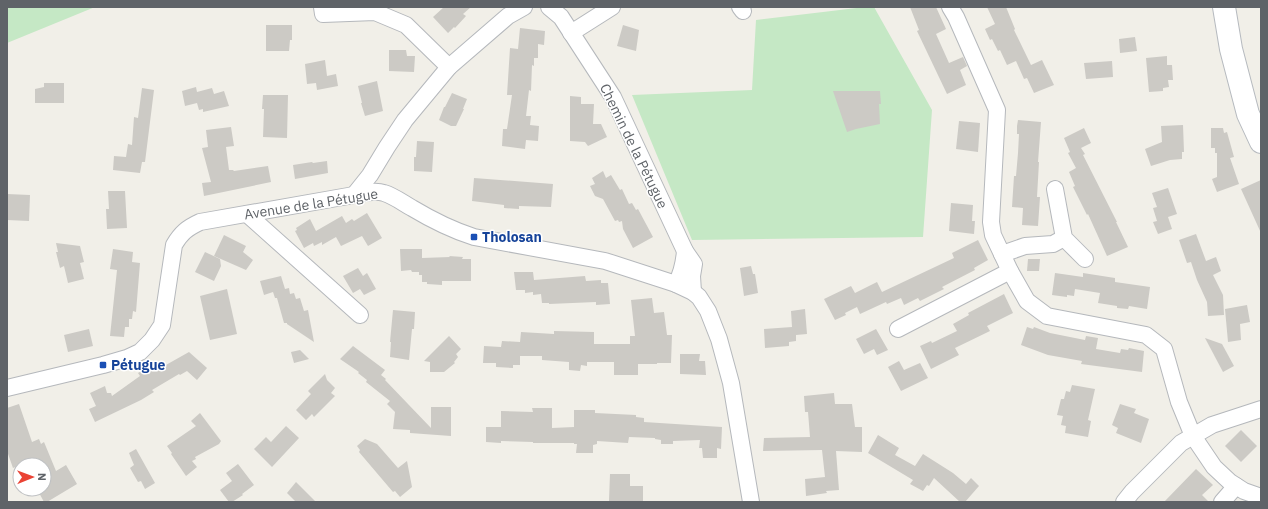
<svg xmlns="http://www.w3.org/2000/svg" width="1268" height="509" viewBox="0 0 1268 509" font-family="'IBM Plex Sans',sans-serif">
<rect width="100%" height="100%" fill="#f1efe8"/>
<g fill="#c5e8c5">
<polygon points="7,7 95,7 7,43"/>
<polygon points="865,7 874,7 932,110 923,237 692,240 632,95 752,90 756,20"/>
</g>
<g fill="#cccac5">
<polygon points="444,7 471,7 463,14 466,16 455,28 454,27 448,33 433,17"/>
<polygon points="910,7 936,7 946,29 936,34 949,63 963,57 967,66 960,70 966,85 947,94 917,31 919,30"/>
<polygon points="987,7 1006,7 1015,29 1014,30 1031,65 1042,60 1054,85 1034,93 1027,78 1024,79 1016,61 1007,65 1000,50 998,51 992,39 990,40 985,29 995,24"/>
<polygon points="266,25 292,25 292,40 290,40 289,51 266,51"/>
<polygon points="623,25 639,30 636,51 617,46"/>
<polygon points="520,28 545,31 544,45 538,44 538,58 534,58 534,66 532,65 531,91 529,90 526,116 531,116 530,125 539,126 538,141 526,140 525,149 502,146 503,129 507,129 512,95 507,95 510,48 518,49"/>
<polygon points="1135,37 1137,51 1120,53 1119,39"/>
<polygon points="389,50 406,50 407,56 415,56 414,72 389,71"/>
<polygon points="1167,56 1167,65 1172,65 1173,80 1168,80 1169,87 1163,88 1163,91 1149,92 1146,58"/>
<polygon points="325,60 327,76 336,74 338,86 317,90 316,83 307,84 305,64"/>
<polygon points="1112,61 1113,77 1086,79 1084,63"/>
<polygon points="377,81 383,111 365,116 361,103 362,103 358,86"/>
<polygon points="44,83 64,83 64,103 35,103 35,89 44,87"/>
<polygon points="196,87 197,92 212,88 214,94 224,91 229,106 203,112 203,109 199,110 197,103 185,106 182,91"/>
<polygon points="142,88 154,90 145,162 142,162 140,173 113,170 114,156 126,157 128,144 132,145 134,117 138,118"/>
<polygon points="833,91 880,91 881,104 879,104 880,124 856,129 847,132"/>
<polygon points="452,93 467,99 463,109 464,109 456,126 451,126 439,120 444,107 445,107"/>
<polygon points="263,95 288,95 287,138 263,137 264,109 262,109"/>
<polygon points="570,96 581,97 581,104 594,104 593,124 601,124 607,137 588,146 585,142 570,141"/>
<polygon points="1018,120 1041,122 1038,162 1039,162 1037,197 1040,197 1038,226 1022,225 1023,208 1012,207 1014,176 1016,176 1018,153 1019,134 1017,134 1017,126"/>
<polygon points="959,121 980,123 978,152 956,149"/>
<polygon points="1183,125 1184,152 1182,152 1182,159 1170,160 1151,166 1145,149 1162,142 1161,126"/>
<polygon points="231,127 234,146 226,147 229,170 233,170 234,171 268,166 271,182 204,196 202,183 211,182 202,148 208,147 206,130"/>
<polygon points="1084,128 1091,143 1081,148 1085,154 1083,155 1117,222 1116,222 1128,247 1107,256 1088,214 1087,215 1073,187 1075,186 1069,172 1076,168 1068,153 1070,152 1064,138"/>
<polygon points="1211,128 1223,128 1224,133 1227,132 1234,157 1230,158 1239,184 1217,192 1212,179 1217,177 1217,153 1215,153 1215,148 1211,148"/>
<polygon points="417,141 434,142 432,172 414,171 414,157 416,157"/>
<polygon points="327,161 328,173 295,179 293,165 312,162 313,163"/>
<polygon points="603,171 606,178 611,175 620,190 622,189 629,204 632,203 636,210 638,209 653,237 633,248 623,229 622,221 619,222 618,220 615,221 603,199 595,196 590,186 595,184 592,178"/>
<polygon points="474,178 553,184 551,207 519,206 519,209 504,208 504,205 472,201"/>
<polygon points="1261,180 1261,233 1241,189"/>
<polygon points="1168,188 1177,214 1168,217 1172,229 1158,234 1153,222 1157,221 1153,208 1157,207 1152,193"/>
<polygon points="108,191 125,191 127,228 107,229 106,209 109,209"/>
<polygon points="7,194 30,195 29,221 7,220"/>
<polygon points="951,203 973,205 972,221 975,221 974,234 949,231"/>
<polygon points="367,213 382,238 368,246 362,236 341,246 336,237 322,245 322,242 314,246 313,243 304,248 295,231 297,230 296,228 310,219 316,231 342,216 346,223 352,219 354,221"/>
<polygon points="1196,234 1206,261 1216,257 1221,271 1213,275 1223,295 1224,315 1208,316 1207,302 1197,280 1191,262 1187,263 1179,240"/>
<polygon points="224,235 246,246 243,252 253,260 246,270 214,256"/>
<polygon points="978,240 988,260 974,268 975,270 942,287 944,289 920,301 918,298 904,305 901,298 887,304 886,302 860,314 857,307 845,313 846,315 835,320 824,299 851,286 855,293 877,282 882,292 954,258 952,253"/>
<polygon points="56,243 80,246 84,262 80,263 84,279 68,283 64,266 60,268 56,252 58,252"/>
<polygon points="113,249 133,252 132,262 140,263 136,312 133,311 132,319 129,319 129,327 125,327 124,337 110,336 117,270 110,269"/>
<polygon points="400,249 422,249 422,258 450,257 449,256 463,257 462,259 471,259 471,281 442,281 442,285 427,284 427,282 422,282 422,275 419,275 419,272 412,272 411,270 401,271"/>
<polygon points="205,252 220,259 221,266 214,281 195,272"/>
<polygon points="1028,259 1040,259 1039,271 1027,271"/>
<polygon points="751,266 753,274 755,274 758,293 744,296 740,268"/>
<polygon points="358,268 363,276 367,273 376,289 364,295 360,289 353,293 343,276"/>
<polygon points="514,272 533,272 534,280 585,276 586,281 601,280 601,283 608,283 610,304 596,305 596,302 549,304 549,303 542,303 541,294 533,295 533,292 525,293 525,290 516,290"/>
<polygon points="1055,273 1083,277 1083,273 1115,278 1115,282 1150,287 1147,309 1129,306 1128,309 1117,308 1117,306 1098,303 1100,293 1075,289 1074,296 1067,295 1067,297 1052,295"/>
<polygon points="281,276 285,289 289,288 290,294 294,293 296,299 300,298 304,311 308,310 314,342 287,324 287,323 284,323 277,298 275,298 273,292 264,295 260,281"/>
<polygon points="227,289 237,334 210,340 200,296"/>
<polygon points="1004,294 1013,313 987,326 990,331 955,348 959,355 931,369 920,346 931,341 932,343 957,331 953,324 969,315 968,313"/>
<polygon points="652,298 654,313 664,312 667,335 672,335 671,363 657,363 657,364 638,364 638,375 614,375 614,362 587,362 587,366 581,365 580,371 569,370 569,362 542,360 542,356 520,356 520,365 513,365 513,368 496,367 496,363 483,363 484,346 501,347 502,341 520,342 521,332 554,334 554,331 594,332 594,344 630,344 630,336 635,336 631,300"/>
<polygon points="1247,305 1250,322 1240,324 1241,340 1228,342 1225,309"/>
<polygon points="805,309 807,334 796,335 796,341 789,342 789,346 765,348 764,329 792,327 791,311"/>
<polygon points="393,310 415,312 414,329 412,329 409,360 390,357 391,342 390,342"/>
<polygon points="1027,327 1033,329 1034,327 1050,333 1085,340 1086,336 1098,338 1096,349 1120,353 1121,349 1128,350 1129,348 1144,351 1142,372 1081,364 1082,361 1048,355 1021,345"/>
<polygon points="89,329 93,346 68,352 64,335"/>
<polygon points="876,329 888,350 877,355 874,349 864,354 856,339"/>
<polygon points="449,336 461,349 456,354 458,357 454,362 455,363 444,372 430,372 430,362 424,361"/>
<polygon points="1205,338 1222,344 1234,366 1223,372"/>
<polygon points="353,346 385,370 381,375 386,379 385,380 431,428 431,407 451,407 451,436 410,433 410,430 393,429 395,412 387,404 390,401 366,382 367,380 358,373 359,372 340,359"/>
<polygon points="300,350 309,359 294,363 291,352"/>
<polygon points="189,352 207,368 197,380 187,371 180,375 179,374 152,390 154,392 141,400 95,422 89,409 96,406 90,393 105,386 107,393 111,393 112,396 140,376 138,373 154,364 157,370"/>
<polygon points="680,354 700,354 699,361 705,361 706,375 680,374"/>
<polygon points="899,361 904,370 920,363 928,378 901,391 888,367"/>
<polygon points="325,374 327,380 335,388 331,393 335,396 314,417 312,414 306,420 296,410 311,394 308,391"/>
<polygon points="1072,385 1095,389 1088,420 1091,421 1088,437 1065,433 1066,426 1061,425 1063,416 1057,415 1061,399 1064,399 1066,391 1070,392"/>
<polygon points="834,393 835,404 852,404 855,427 862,427 862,452 836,451 839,490 826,491 827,493 806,496 805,479 825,477 822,450 763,451 764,438 810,437 808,412 805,412 804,396"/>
<polygon points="19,404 32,442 39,439 41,444 44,442 56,471 66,465 77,484 47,502 44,502 37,489 44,489 44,465 39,465 37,458 13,468 7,451 7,408"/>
<polygon points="1120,404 1136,409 1134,413 1149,419 1141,443 1116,433 1118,428 1112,425"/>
<polygon points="532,408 552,408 552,428 574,427 574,410 595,410 595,413 636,415 636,417 644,418 644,422 722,427 721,449 717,448 717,458 703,458 702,448 699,448 700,440 673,441 673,444 661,444 661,440 655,439 655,438 629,437 628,443 597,441 597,444 593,445 593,453 576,453 577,444 574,444 574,443 533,443 533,442 501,441 501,443 486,442 486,427 501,427 501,411 533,412"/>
<polygon points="200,413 221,441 219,444 195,457 196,459 192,461 197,467 186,476 171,454 172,453 167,446 196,426 191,421"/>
<polygon points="286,426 299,438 272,467 254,449 266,437 271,442"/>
<polygon points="1241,430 1257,446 1241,462 1225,446"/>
<polygon points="878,435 899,448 895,455 915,466 923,454 953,473 966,484 971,478 979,486 965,502 960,502 934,478 929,486 927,485 923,491 910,484 913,480 868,453"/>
<polygon points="365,439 377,444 398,468 407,461 412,487 400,497 395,491 393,492 359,452 360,450 357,446"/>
<polygon points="136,449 155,483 145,489 141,481 138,482 130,468 134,465 129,453"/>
<polygon points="238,464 254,485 242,494 243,495 232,502 229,502 220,490 232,481 226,473"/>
<polygon points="1196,469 1213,485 1202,495 1209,502 1164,502"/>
<polygon points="610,474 630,474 630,486 643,486 643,501 613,502 613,501 609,501"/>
<polygon points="296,482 316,502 296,502 287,493"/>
</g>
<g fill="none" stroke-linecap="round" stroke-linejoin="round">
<defs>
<g id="street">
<polyline points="322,7 323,14 375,12 406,25 449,67"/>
<polyline points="549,7 561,17 613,97 685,251"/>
<polyline points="740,7 743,11"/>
<polyline points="950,7 956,17 997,110 991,222 993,235 1010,271 1027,301 1047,316 1146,335 1164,349 1179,402 1193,436 1214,467 1230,482 1244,491 1261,497"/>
<polyline points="571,33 612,7"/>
<polyline points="1055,189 1064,238 1085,259"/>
<polyline points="354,195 370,175 387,147 405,120 449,67 508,16 524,7"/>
<polyline points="247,214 360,315"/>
<polyline points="1002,254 1025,246 1053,244 1064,238"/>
<path d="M676 284C682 273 684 263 685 251L694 264 692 276 693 292"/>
<polyline points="898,329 1010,271"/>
<path d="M7 388 103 365 127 358 140 352 152 340 162 325 174 245C181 233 187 228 200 222L354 195C363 193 375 190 384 193 394 196 403 203 412 208 432 220 452 230 474 237L605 261 676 284 693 292 699 297 708 311 719 339 731 383 751 502"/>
<polyline points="1124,502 1132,492 1181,443 1212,425 1261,409"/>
<polyline points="1222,502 1236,486"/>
</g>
<polyline id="secondary" points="1224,7 1231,49 1248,114 1261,142"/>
</defs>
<use href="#street" stroke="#b5b8bc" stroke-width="18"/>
<use href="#secondary" stroke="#b6babf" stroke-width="24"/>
<use href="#street" stroke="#fff" stroke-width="16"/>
<use href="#secondary" stroke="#fff" stroke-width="22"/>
</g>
<g fill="#1a4fb4" stroke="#fff" stroke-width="1.5">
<rect x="470" y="233" width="8" height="8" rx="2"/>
<rect x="99" y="361" width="8" height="8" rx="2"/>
</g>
<g text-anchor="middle" stroke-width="3" stroke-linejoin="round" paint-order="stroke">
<g font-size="14" fill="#5f6368" stroke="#fff">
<text transform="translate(634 146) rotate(64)" y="5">Chemin de la Pétugue</text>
<text transform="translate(311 204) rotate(-9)" y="5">Avenue de la Pétugue</text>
</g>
<g font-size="14" font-weight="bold" fill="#164399" stroke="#fff" text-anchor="start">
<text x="482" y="242">Tholosan</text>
<text x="111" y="370">Pétugue</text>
</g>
</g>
<rect width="1268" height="509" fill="none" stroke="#5f6368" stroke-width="16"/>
<g transform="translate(32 477) rotate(89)"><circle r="19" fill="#ffffff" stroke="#bfc1c3"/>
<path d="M0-3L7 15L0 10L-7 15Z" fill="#ea4335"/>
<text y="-6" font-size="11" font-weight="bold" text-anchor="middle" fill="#5f6368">N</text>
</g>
</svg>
